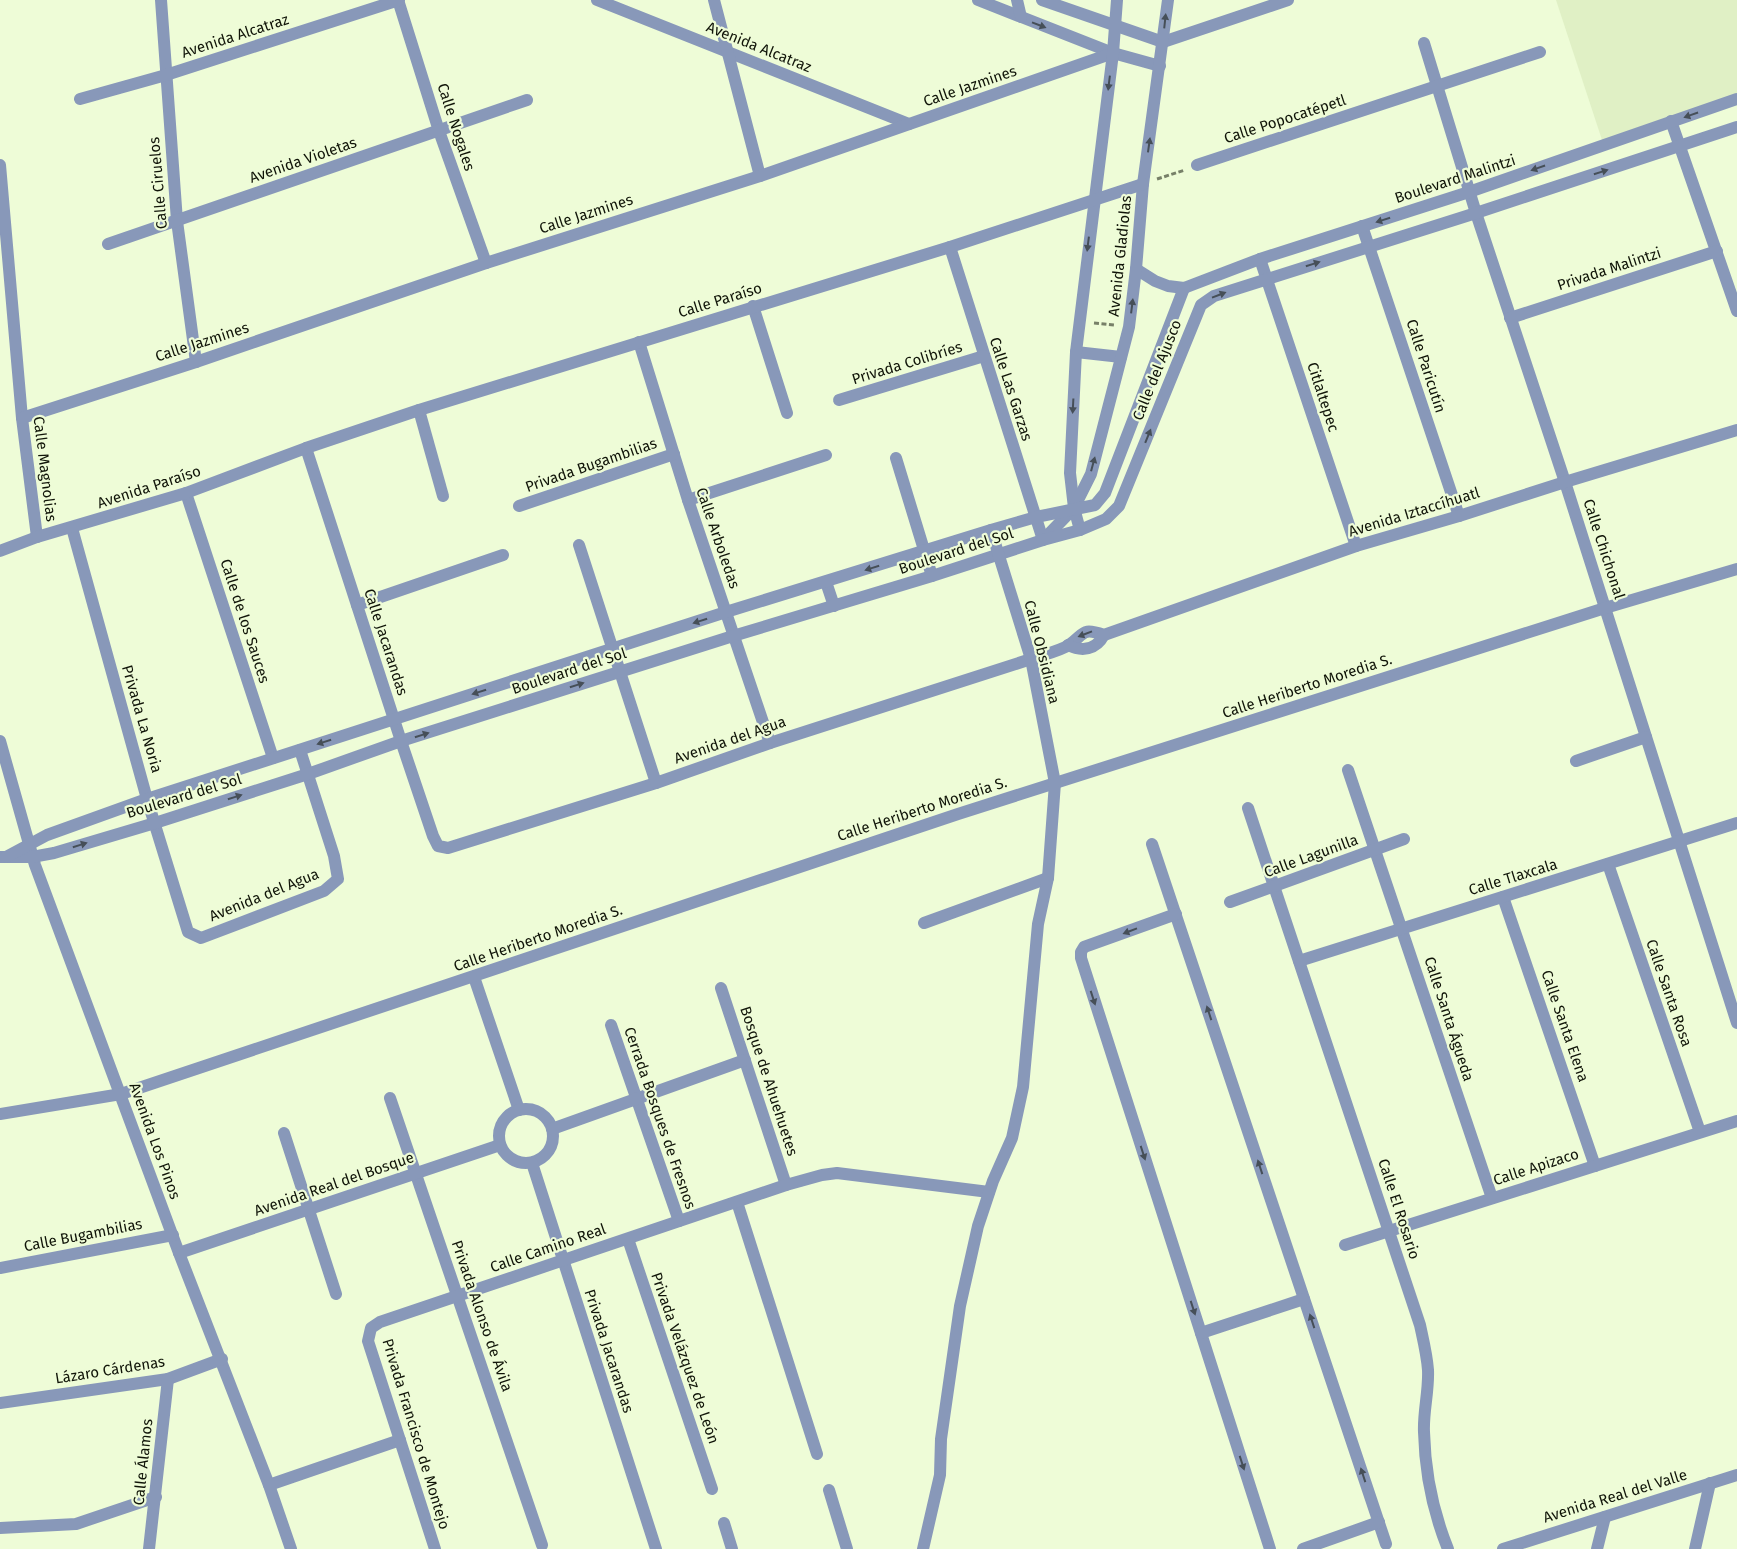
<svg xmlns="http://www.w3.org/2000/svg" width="1737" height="1549" viewBox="0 0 1737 1549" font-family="'Fira Sans',sans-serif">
<rect width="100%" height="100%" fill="#eefcd7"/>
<polygon fill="#e0f0c5" points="1556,0 1737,0 1737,101 1604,146"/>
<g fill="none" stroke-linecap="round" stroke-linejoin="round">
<g stroke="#778068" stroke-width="3" stroke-dasharray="5 2.5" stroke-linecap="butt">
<polyline points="1157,179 1185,170"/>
<polyline points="1094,323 1115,325"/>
</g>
<g stroke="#8898b9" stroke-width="12">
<polyline points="161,0 177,221 196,362"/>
<polyline points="398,0 439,131 486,263"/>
<polyline points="597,0 909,124"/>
<polyline points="714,0 760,176"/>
<polyline points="978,0 1113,53 1160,66"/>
<polyline points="1017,0 1021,17"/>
<polyline points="1042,0 1163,42"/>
<polyline points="1163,42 1288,0"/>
<polyline points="1424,43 1476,213 1565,482 1737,1023"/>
<polyline points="80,99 166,75 399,0"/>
<polyline points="1671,121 1737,311"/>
<polyline points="0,165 22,418 37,537"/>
<polyline points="1197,165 1540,52"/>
<polyline points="1362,226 1459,516"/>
<polyline points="108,244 527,100"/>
<polyline points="950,247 1043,540"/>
<polyline points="1260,259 1356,546"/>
<polyline points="1136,269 1155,281 1168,286 1184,288 1260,259 1469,192 1737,99"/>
<polyline points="753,306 787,413"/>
<polyline points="1510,318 1717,251"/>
<polyline points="639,342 688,500 770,743"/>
<polyline points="1076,352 1121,357"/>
<polyline points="839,400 984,356"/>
<polyline points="419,410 443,496"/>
<polyline points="22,418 196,362 486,263 760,176 1113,53"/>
<path d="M306 448 401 741 433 836 438 846 448 848 656 783 770 743 1031 659C1042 655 1060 651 1069 645 1085 634 1081 627 1104 635L1356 546 1459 516 1565 482 1737 430"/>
<polyline points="896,458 932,576"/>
<polyline points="186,493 273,758"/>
<polyline points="688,500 826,455"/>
<polyline points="519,506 674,454"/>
<polyline points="72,528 147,799 188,932 201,938 324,891 338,879 334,856 300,750"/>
<polyline points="1080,530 1074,508 1070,473 1076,352 1113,53 1117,0"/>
<polyline points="1044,539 1074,508 1091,474 1129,327 1136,269 1143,184 1168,0"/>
<polyline points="579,545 656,783"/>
<polyline points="0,551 37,537 186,493 306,448 419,410 950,247 1143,184"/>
<polyline points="826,582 834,606"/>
<polyline points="357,605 503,555"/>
<path d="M1068 645C1082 652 1096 650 1104 635"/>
<polyline points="0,741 35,865 179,1253 269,1485 291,1549"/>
<polyline points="1576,761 1646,737"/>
<polyline points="1348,770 1492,1198"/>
<path d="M1248 808 1420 1325C1423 1339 1427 1355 1428 1370 1429 1391 1423 1412 1424 1432 1425 1472 1433 1512 1448 1549"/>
<polyline points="1152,844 1386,1544"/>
<polyline points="0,857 32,857 54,853 155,823 308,774 401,741 733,636 932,576 1043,540 1080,530 1106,519 1119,506 1201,305 1214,296 1476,213 1737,127"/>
<polyline points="6,857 47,835 147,799 726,612 991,530 1036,517 1095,505 1105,493 1184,288"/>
<polyline points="1608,864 1700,1132"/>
<polyline points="1503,897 1595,1166"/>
<polyline points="1230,902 1404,839"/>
<polyline points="1176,914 1084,947 1081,952 1081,958 1270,1549"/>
<polyline points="924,923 1048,878"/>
<polyline points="1299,961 1737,823"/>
<polyline points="474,977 519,1110"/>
<polyline points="721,988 786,1185"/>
<polyline points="611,1025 679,1221"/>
<polyline points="390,1098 542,1545"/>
<circle cx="526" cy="1136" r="27"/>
<polyline points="0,1114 121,1094 958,814 1605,608 1737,569"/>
<polyline points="552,1129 745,1060"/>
<polyline points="284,1133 336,1294"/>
<polyline points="532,1163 656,1549"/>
<polyline points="737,1202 817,1454"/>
<polyline points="628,1239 712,1489"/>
<polyline points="1345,1245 1737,1121"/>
<polyline points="179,1253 500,1145"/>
<polyline points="0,1268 173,1235"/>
<polyline points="1201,1333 1304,1299"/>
<polyline points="0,1403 168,1379 222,1359"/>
<polyline points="269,1485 400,1440"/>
<polyline points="829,1490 847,1549"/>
<polyline points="724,1523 732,1549"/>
<polyline points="0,1528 76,1524 156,1497"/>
<polyline points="149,1549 168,1379"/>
<polyline points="435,1549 368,1341 371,1328 380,1322 786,1185 822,1175 837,1173 989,1192"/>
<polyline points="923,1549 940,1475 941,1439 960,1306 978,1226 993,1181 1012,1138 1023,1087 1038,924 1048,878 1055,783 1031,659 991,530"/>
<polyline points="1303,1549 1379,1522"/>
<polyline points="1503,1549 1737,1475"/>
<polyline points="1597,1549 1605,1517"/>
<polyline points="1695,1549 1710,1483"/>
</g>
</g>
<defs><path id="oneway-solid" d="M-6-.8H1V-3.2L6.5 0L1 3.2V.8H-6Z" transform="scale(1.25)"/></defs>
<g fill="#464f58">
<use href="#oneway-solid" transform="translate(1165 21) rotate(-84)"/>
<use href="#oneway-solid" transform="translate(1039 25) rotate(21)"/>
<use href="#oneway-solid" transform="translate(1109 83) rotate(97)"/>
<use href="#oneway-solid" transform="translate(1691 115) rotate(161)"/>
<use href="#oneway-solid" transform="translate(1149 145) rotate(-82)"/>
<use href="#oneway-solid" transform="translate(1538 168) rotate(161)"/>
<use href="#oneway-solid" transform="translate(1601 172) rotate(-18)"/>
<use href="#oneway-solid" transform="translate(1383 220) rotate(162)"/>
<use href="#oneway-solid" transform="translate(1088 244) rotate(97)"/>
<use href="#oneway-solid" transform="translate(1313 264) rotate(-17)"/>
<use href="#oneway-solid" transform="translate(1219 295) rotate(-21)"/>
<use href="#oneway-solid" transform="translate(1132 306) rotate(-83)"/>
<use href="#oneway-solid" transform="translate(1073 406) rotate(93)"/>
<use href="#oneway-solid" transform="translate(1148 436) rotate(-68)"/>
<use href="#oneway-solid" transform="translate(1093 464) rotate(-75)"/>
<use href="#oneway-solid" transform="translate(872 568) rotate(163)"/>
<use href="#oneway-solid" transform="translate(700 621) rotate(162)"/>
<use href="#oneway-solid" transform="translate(1085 634) rotate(159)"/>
<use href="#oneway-solid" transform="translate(577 685) rotate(-18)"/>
<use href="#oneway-solid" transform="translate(479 692) rotate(162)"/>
<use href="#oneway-solid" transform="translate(422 735) rotate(-18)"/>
<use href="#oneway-solid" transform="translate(324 742) rotate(162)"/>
<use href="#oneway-solid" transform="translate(235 797) rotate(-18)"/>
<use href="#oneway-solid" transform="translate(80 845) rotate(-17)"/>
<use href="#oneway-solid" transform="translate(1130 931) rotate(159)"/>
<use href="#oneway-solid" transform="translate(1093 998) rotate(72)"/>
<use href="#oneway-solid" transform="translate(1209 1013) rotate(-108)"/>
<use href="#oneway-solid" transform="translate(1143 1153) rotate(72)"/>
<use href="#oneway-solid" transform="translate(1260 1167) rotate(-108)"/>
<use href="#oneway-solid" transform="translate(1193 1308) rotate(72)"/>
<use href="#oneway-solid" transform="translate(1312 1321) rotate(-108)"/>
<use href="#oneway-solid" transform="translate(1242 1463) rotate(72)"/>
<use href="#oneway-solid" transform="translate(1363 1475) rotate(-108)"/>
</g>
<g text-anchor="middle" stroke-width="4.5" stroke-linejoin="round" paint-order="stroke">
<g font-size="15" fill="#101408" stroke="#eefcd7">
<text transform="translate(235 36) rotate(-18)" y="5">Avenida Alcatraz</text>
<text transform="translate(759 47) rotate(22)" y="5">Avenida Alcatraz</text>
<text transform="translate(970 86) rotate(-19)" y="5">Calle Jazmines</text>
<text transform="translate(1285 119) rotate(-18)" y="5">Calle Popocatépetl</text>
<text transform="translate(456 127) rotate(72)" y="5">Calle Nogales</text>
<text transform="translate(303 160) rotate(-19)" y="5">Avenida Violetas</text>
<text transform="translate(1455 179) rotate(-18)" y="5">Boulevard Malintzi</text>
<text transform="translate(158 183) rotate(-95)" y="5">Calle Ciruelos</text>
<text transform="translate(586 214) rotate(-18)" y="5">Calle Jazmines</text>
<text transform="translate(1120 256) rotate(-84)" y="5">Avenida Gladiolas</text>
<text transform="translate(1609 269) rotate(-18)" y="5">Privada Malintzi</text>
<text transform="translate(720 300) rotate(-17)" y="5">Calle Paraíso</text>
<text transform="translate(202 342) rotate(-18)" y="5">Calle Jazmines</text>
<text transform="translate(907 363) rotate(-17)" y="5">Privada Colibríes</text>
<text transform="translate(1426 366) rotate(72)" y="5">Calle Paricutín</text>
<text transform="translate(1157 370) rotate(-68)" y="5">Calle del Ajusco</text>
<text transform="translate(1011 389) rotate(72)" y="5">Calle Las Garzas</text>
<text transform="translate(1323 397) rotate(72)" y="5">Citlaltepec</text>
<text transform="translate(591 465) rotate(-19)" y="5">Privada Bugambilias</text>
<text transform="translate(45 469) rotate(83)" y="5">Calle Magnolias</text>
<text transform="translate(149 487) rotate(-18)" y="5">Avenida Paraíso</text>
<text transform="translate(1414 512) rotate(-17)" y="5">Avenida Iztaccíhuatl</text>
<text transform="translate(718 538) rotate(71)" y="5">Calle Arboledas</text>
<text transform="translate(1604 549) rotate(72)" y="5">Calle Chichonal</text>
<text transform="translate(956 551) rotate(-18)" y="5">Boulevard del Sol</text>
<text transform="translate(245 621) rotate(72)" y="5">Calle de los Sauces</text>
<text transform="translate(386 642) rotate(72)" y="5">Calle Jacarandas</text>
<text transform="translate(1042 652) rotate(76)" y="5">Calle Obsidiana</text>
<text transform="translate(569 671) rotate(-18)" y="5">Boulevard del Sol</text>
<text transform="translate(1307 686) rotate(-18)" y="5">Calle Heriberto Moredia S.</text>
<text transform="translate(142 719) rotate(74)" y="5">Privada La Noria</text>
<text transform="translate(730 740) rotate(-19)" y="5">Avenida del Agua</text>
<text transform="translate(184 796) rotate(-17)" y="5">Boulevard del Sol</text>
<text transform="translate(922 809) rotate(-18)" y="5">Calle Heriberto Moredia S.</text>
<text transform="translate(1311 856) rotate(-20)" y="5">Calle Lagunilla</text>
<text transform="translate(1513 877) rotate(-17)" y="5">Calle Tlaxcala</text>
<text transform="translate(264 895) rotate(-22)" y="5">Avenida del Agua</text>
<text transform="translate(538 938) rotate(-19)" y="5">Calle Heriberto Moredia S.</text>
<text transform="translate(1669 993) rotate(71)" y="5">Calle Santa Rosa</text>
<text transform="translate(1449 1019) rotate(72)" y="5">Calle Santa Águeda</text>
<text transform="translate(1565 1026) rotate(71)" y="5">Calle Santa Elena</text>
<text transform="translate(769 1081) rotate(72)" y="5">Bosque de Ahuehuetes</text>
<text transform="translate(660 1118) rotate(71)" y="5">Cerrada Bosques de Fresnos</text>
<text transform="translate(155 1141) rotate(70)" y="5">Avenida Los Pinos</text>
<text transform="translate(1536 1167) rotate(-18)" y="5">Calle Apizaco</text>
<text transform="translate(334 1184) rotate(-19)" y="5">Avenida Real del Bosque</text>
<text transform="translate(1399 1209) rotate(72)" y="5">Calle El Rosario</text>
<text transform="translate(83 1235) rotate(-11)" y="5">Calle Bugambilias</text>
<text transform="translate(548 1248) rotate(-19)" y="5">Calle Camino Real</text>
<text transform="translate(482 1316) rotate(71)" y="5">Privada Alonso de Ávila</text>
<text transform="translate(609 1351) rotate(72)" y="5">Privada Jacarandas</text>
<text transform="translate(685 1358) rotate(71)" y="5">Privada Velázquez de León</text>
<text transform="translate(110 1370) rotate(-9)" y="5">Lázaro Cárdenas</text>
<text transform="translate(416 1434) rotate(73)" y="5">Privada Francisco de Montejo</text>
<text transform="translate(143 1462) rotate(-84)" y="5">Calle Álamos</text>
<text transform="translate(1615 1496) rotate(-17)" y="5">Avenida Real del Valle</text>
</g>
</g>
</svg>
